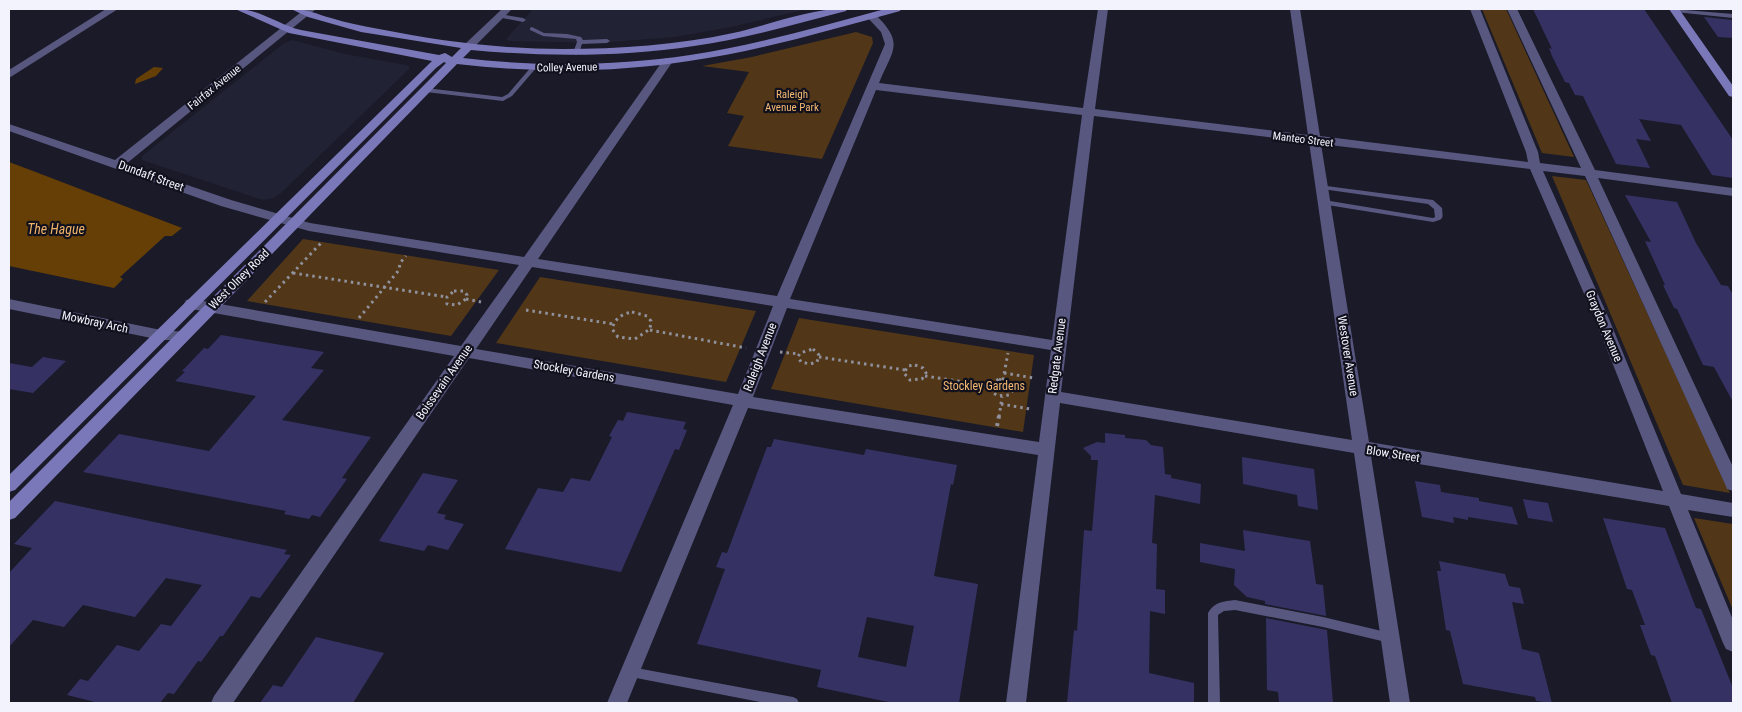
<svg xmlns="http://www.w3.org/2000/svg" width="1742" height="712" viewBox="0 0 1742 712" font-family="'Roboto Condensed',sans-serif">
<rect width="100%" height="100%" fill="#1a1a28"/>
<g fill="#222235">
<polygon points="533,9 807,9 731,27 675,37 598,43 509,41 506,39"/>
<polygon points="292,40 345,54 406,65 409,66 409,69 280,194 273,198 264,200 257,198 142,160 142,156 283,44"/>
</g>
<g fill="#513717">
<polygon points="1482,9 1506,9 1574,157 1542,153"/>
<polygon points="856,32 872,37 873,43 822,159 728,146 744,116 727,113 749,72 702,66 752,57"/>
<polygon points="1552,176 1586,180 1730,493 1683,485"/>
<polygon points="303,239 499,270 451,336 247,301"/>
<polygon points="540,277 756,311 726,382 496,343"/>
<polygon points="799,318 1034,355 1023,432 771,389"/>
<polygon points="1694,518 1733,524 1733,610"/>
</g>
<g fill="#653f06">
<polygon points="154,67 163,68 156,76 135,84 136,79"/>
<polygon points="9,162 33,171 182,228 172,236 165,236 120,277 123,279 114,288 9,266"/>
</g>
<g fill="#353263" fill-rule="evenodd">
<polygon points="1533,9 1644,9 1733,140 1733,178 1712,175 1681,125 1639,119 1651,141 1636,139 1650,168 1616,164 1583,96 1575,95 1569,83 1565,82 1552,56 1549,48 1552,49"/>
<polygon points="1704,17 1733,20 1733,38 1718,37"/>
<polygon points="1625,195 1677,202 1696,243 1721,285 1728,286 1733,295 1733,402 1714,367 1703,365 1677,309 1674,308 1663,285 1665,285 1645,241 1651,242"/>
<polygon points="221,335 324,352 311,368 324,370 282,420 371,437 342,478 347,479 320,517 312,515 309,519 284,514 286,511 83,472 119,434 209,451 256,396 175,381 185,372 182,371 204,348 208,349"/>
<polygon points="43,357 66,361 33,393 9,389 9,363 32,367"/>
<polygon points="627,412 686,422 683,429 687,430 679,450 675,449 621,572 505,549 538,488 563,492 571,478 590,481 612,437 609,436 618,420 623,421"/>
<polygon points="1105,433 1125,435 1125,438 1146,440 1151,445 1163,447 1165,474 1171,475 1171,478 1201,484 1200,504 1155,495 1152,543 1157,544 1156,589 1165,590 1165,614 1150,611 1149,673 1194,683 1194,703 1067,703 1074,630 1077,631 1084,530 1092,531 1098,460 1091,460 1091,456 1083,448 1097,442 1105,443"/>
<path d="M774 439 864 455 866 449 957 465 953 485 951 484 934 576 978 584 959 703H893L817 687 821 670 697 644 725 569 716 567 722 552 727 553 767 447H771ZM867 617 914 626 906 667 858 657Z"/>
<polygon points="1242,457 1314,469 1318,510 1298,506 1297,495 1243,484"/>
<polygon points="423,473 458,480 437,513 446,515 444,519 464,524 448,550 428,545 424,551 379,541"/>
<polygon points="1415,481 1440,485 1441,492 1479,498 1479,501 1512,507 1518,525 1468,517 1468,520 1453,517 1454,523 1422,517"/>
<polygon points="1523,499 1548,503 1553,522 1528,518"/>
<polygon points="55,501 287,550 284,554 291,555 260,598 251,596 223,636 220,636 201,662 198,661 174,694 168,693 160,703 99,703 67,695 80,679 88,681 117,645 139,651 161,624 171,626 202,585 166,578 135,617 83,605 64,627 33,620 9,647 9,573 32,548 14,544"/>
<polygon points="1603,518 1665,528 1696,608 1701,609 1733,688 1733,703 1672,703 1655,656 1651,655 1640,625 1645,625 1632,590 1627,589"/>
<polygon points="1243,530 1310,541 1316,584 1323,585 1326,616 1265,604 1265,601 1247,597 1234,585 1235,569 1200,562 1200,543 1245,551"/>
<polygon points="1439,561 1505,574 1509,586 1520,588 1524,604 1512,602 1522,649 1539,653 1552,703 1536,701 1535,697 1463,684 1450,631 1446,630 1437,571 1441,571"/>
<polygon points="1266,618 1327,630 1333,703 1279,703 1278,692 1267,690"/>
<polygon points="316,637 384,653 353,703 260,703 273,685 282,687"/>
</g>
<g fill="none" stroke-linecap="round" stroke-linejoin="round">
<g stroke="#90919d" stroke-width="3" stroke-dasharray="2.5 4" stroke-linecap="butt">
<polyline points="293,273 447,297"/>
<polygon points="454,291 464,291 467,295 466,299 457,305 447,304 447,297"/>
<polyline points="466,299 481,302"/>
<polyline points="265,302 321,243"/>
<polyline points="526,310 613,324"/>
<path d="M632 312 647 316 651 321 650 329 635 339 618 337 612 329C615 318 622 314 632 312Z"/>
<polyline points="359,318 399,270 400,263 406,256"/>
<polyline points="650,330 746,348"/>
<polygon points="813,349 819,355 817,362 810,364 801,362 798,357 800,353"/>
<polyline points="780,352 799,354"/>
<polyline points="819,357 905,370"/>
<polygon points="915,365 923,368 926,373 922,379 910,380 904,373 908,366"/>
<polyline points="1004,373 1034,378"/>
<polyline points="925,376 990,386"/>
<polygon points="999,379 1012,385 1013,390 1009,395 998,396 992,392 991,384"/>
<polyline points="1003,380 1008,353"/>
<polyline points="1001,404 1030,409"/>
<polyline points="999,417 1002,397"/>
</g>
<polyline stroke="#90919d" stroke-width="4" stroke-dasharray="3 4.5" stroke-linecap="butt" points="997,426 999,416"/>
<g fill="#58577f" fill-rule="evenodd">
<polygon points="1673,9 1733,14 1733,18 1675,12 1673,11"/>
<polygon points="499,14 523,18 526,20 523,22 497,17 496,16"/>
<polygon points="532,27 544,33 567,34 581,37 583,40 607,39 610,41 607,43 582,44 579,53 576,55 573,53 577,42 576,39 543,36 530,30 530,28"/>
<polygon points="534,65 537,67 512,96 503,101 426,92 423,90 426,88 502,97 508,94 532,66"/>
<path d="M1319 185 1433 200 1442 208C1443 219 1444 219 1433 222L1321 204V200H1324L1433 218 1435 217 1434 209 1428 204 1322 189H1319Z"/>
<path d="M1235 600 1323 617 1390 633 1394 634 1396 638 1394 642 1390 643 1323 627 1235 610 1224 611 1218 615 1220 703H1208V613C1214 602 1224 601 1235 600Z"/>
<polygon points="631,667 793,697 797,699 799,703 765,703 631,677 627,676 625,672 627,668"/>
</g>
<g fill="#58577f" fill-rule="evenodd">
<polygon points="106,9 118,9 9,78 9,70"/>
<path d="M305 9H316L126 164 231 200 310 223 524 257 664 59 668 58 673 61 538 259 777 296 885 44 881 32 866 16 867 14H875C905 44 893 49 879 83L1083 108 1098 9H1108L1095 109 1308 135 1290 9H1300L1320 136 1528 162 1526 152 1470 9H1480L1538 152 1540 163 1581 168 1507 9H1517L1595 170 1733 188V196L1598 178 1733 467V491L1727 489 1725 484 1585 176 1543 171 1609 319 1681 494 1733 503V517L1688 510 1733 620V652L1726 649 1723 643 1669 506 1371 456 1410 703H1390L1354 453 1060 403 1026 703H1006L1038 455 748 408 627 703H607L733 405 469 358 233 703H211L214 696 454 356 191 309 186 308 184 304 186 300 191 299 461 346 519 265 309 231 221 206 9 131V124L115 160ZM876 90 1082 115 1052 340 790 299ZM1094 116 1309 142 1352 440 1061 392ZM1321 144 1530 169 1595 319 1663 491 1369 442ZM532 267 773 306 738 394 476 349ZM787 308 1051 350 1039 442 753 397Z"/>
<polygon points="502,9 512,9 473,48 465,48 464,46 465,44"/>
<polygon points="9,299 161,330 187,332 189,336 187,340 161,340 9,309"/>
</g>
<g fill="#7a78b9" fill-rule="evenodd">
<path d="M235 9C258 8 279 25 301 30L439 55 445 53 452 57 461 48 361 32 308 17 291 9C305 8 317 14 331 18 347 23 363 26 379 29 439 41 501 49 563 49 620 49 677 45 733 33 765 26 816 7 847 9L846 11C795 24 745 39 694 46 620 57 546 57 471 50L463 58C539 67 615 66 690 55 756 45 821 26 885 9H901L900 11C830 30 760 51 689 61 612 73 535 73 457 64L15 518 9 520V502L446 63 444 62 436 68 15 490 9 492V475L432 61 289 33Z"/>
<polygon points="1669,9 1679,9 1733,86 1733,97 1729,96"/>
</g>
</g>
<g text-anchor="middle" stroke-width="4.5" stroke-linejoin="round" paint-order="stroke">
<g font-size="11" fill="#f2f3fd" stroke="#11111e">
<text transform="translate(567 67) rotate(-1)" y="4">Colley Avenue</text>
<text transform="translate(214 87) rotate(-39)" y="4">Fairfax Avenue</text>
<text transform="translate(1303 139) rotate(7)" y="4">Manteo Street</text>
</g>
<g font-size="11" fill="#f6b971" stroke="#11111e">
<text x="792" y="98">Raleigh<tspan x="792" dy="13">Avenue Park</tspan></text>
</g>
<g font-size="12" fill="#f2f3fd" stroke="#11111e">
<text transform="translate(151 176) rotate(20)" y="4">Dundaff Street</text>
<text transform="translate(239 279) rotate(-45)" y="4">West Olney Road</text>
<text transform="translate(95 322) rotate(12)" y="4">Mowbray Arch</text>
<text transform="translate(1604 326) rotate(67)" y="4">Graydon Avenue</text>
<text transform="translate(1057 356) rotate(-83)" y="4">Redgate Avenue</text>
<text transform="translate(1348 356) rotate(81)" y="4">Westover Avenue</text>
<text transform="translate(760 357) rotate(-69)" y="4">Raleigh Avenue</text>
<text transform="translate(574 371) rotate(10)" y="4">Stockley Gardens</text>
<text transform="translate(444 382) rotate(-55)" y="4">Boissevain Avenue</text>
<text transform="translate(1393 454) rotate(9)" y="4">Blow Street</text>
</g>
<g font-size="12" fill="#f6b971" stroke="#11111e">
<text x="984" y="390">Stockley Gardens</text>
</g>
<g font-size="14" font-style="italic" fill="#efb36a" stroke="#11111e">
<text x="56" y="234">The Hague</text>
</g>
</g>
<rect width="1742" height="712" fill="none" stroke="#f2f3fd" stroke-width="20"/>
</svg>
